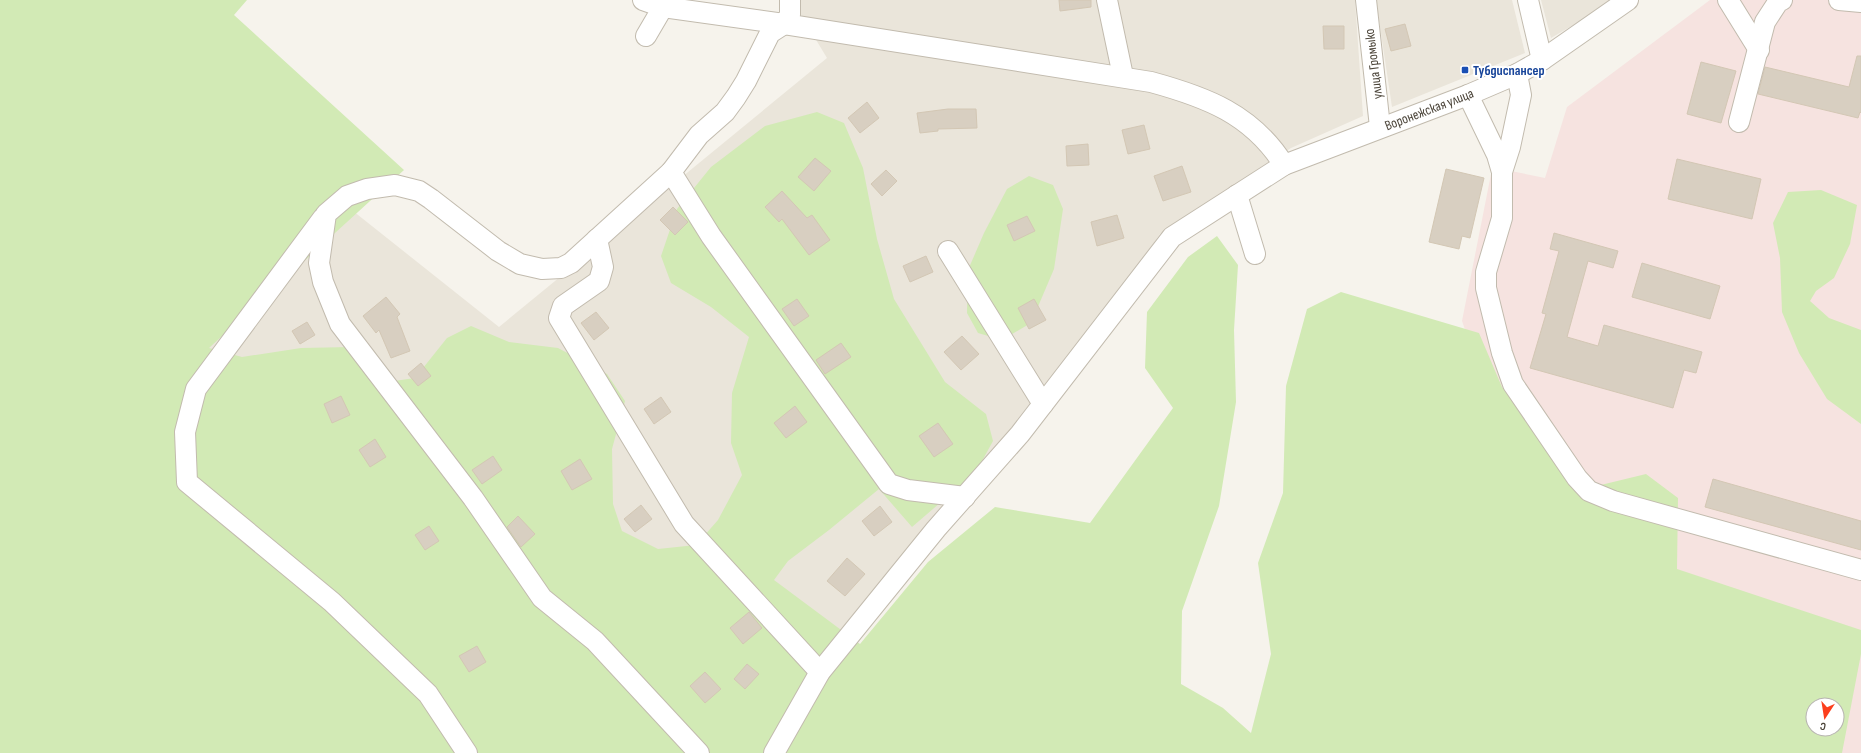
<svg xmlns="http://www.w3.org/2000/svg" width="1861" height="753" viewBox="0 0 1861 753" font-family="'Sofia Sans Condensed',sans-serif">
<rect width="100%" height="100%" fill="#f6f3ec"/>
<g fill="#eae5da">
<polygon points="792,0 1355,0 1363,116 1291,148 1160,234 1015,446 826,658 50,502 348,207 499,327 827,58"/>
<polygon points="1376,0 1512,0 1525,53 1392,107"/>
<polygon points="1541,0 1616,0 1551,38"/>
</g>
<path fill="#f6e3e0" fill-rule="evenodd" d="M1710 0H1861V753H1783L1552 575 1462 321 1492 169 1511 171 1545 178 1567 107ZM1813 705H1837V729H1813Z"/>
<g fill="#d2eab5" fill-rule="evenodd">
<path d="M0 0H247L234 15 404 170 209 348 242 357 301 348 351 347 387 382 415 378 447 338 471 326 509 342 558 348 607 374 625 401 612 449 613 504 622 531 658 549 696 545 718 520 742 475 731 443 732 393 749 337 711 307 671 283 661 256 677 209 711 167 765 126 817 112 844 123 863 168 877 239 894 299 945 382 986 414 993 441 976 472 912 527 879 489 829 530 788 561 774 580 860 644 928 562 995 507 1090 523 1173 408 1145 368 1147 312 1188 257 1217 236 1238 265 1234 330 1236 402 1219 506 1182 611 1181 684 1223 708 1251 733 1271 654 1258 563 1283 493 1286 386 1307 309 1341 292 1479 333 1502 387 1558 458 1576 491 1646 474 1678 498 1677 569 1861 630V654L1842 753H0ZM1813 705H1837V729H1813Z"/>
<polygon points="1029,176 1053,185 1063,209 1054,269 1031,323 1002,340 978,333 967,313 968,270 984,233 1007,189"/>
<polygon points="1821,190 1857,205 1850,244 1834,278 1816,291 1810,301 1829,318 1861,330 1861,424 1827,399 1799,353 1782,312 1780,258 1773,223 1788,192"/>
</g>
<g fill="#d8cfc1" stroke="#d3c7b4">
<polygon points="1059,0 1091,0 1091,7 1060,11"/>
<polygon points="1405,24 1411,46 1391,51 1385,29"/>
<polygon points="1323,26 1344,26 1344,49 1324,49"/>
<polygon points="1857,56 1861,56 1861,113 1860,112 1858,118 1758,94 1765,67 1849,87"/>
<polygon points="1701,62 1736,71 1721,123 1687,114"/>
<polygon points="867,102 879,118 860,133 848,118"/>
<polygon points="948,109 976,109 977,128 938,129 938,131 920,133 917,113"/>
<polygon points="1144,125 1150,149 1128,154 1122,130"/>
<polygon points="1088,144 1089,165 1067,166 1066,146"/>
<polygon points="815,158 831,171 814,191 798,177"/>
<polygon points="1677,159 1761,179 1752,219 1668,199"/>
<polygon points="1182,166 1191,192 1163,201 1154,176"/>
<polygon points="1446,169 1484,178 1470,238 1462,236 1459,249 1429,242"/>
<polygon points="886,170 897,181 882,196 871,184"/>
<polygon points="782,191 807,218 812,215 830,240 809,255 782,219 779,222 765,207"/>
<polygon points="673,207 688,222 675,235 660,220"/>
<polygon points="1117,215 1124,238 1097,246 1091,222"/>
<polygon points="1027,216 1035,231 1014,241 1007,225"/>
<polygon points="1554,233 1618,251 1613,268 1588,261 1567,337 1598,346 1604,325 1702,352 1696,373 1684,370 1673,408 1530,368 1546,314 1542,313 1559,251 1550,249"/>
<polygon points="926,256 933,272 910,282 903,266"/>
<polygon points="1642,263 1720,286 1710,319 1632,297"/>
<polygon points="386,297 400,314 397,317 410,351 391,358 379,330 376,333 363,316"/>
<polygon points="797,299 809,316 794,326 782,309"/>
<polygon points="1034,299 1046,320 1029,329 1018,308"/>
<polygon points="596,312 609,328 594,340 581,323"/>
<polygon points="307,322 315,335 300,344 292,331"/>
<polygon points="962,336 979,354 961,370 944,352"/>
<polygon points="841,343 851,357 825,374 816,360"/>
<polygon points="421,363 431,376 418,386 408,374"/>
<polygon points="341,396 350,415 332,423 324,404"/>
<polygon points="661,397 671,412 654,424 644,409"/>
<polygon points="795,406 807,422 786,438 774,423"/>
<polygon points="938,423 953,444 934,457 919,436"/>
<polygon points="375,439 386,457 370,467 359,450"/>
<polygon points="493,456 502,470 482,484 472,470"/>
<polygon points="580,459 592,479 572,490 561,471"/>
<polygon points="1713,479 1861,521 1861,550 1705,507"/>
<polygon points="641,505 652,519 635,532 624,519"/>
<polygon points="880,506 892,522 874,536 862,521"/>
<polygon points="518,516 535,534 521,547 507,527"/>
<polygon points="429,526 439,541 425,550 415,535"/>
<polygon points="847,558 865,574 845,596 827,581"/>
<polygon points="749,612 762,628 743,644 730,628"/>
<polygon points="477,646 486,662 469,672 459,656"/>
<polygon points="747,664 759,674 745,689 734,679"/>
<polygon points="705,672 721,689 705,703 690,686"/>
</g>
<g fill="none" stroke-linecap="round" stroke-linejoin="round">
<defs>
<g id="minor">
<path d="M643 0 663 7 784 24 1151 82C1206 97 1252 114 1284 165"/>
<polyline points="790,0 790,15 784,24 770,33 746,81 736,97 725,112 699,135 671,172 711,236 889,484 908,490 965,497"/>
<polyline points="1107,0 1123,76"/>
<polyline points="1366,0 1380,127"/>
<polyline points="1528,0 1542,60"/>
<polyline points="1728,0 1759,50"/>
<polyline points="1839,0 1861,2"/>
<polyline points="646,36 663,7"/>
<polyline points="1468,95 1497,155 1502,172 1502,218 1486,272 1486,288 1502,353 1513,384 1577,478 1589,491 1613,501 1861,570"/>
<polyline points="1739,122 1765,22 1778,2 1782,0"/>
<polyline points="671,172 571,263 561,268 542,269 520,264 498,251 431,199 419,191 395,185 367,189 347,196 326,214 319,263 323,282 340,324 473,498 542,598 595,641 699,753"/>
<polyline points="1502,172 1510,147 1521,95 1517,74"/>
<polyline points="1237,195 1255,254"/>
<polyline points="323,218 196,389 185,432 187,482 332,602 428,694 467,753"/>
<polyline points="597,239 603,267 599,281 563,306 559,318 684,524 820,672"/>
<polyline points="948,251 1043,404"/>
<polyline points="774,753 820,672 936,529 1020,434 1172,237 1284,165 1468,95 1517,74 1542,60 1628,0"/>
</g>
</defs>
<use href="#minor" stroke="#c2bbae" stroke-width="22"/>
<use href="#minor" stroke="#fff" stroke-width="20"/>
</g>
<rect fill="#1a4fb4" stroke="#fff" stroke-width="1.5" x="1461" y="66" width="8" height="8" rx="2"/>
<g text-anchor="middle" stroke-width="4" stroke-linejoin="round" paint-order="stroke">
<g font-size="14" fill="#4b4439" stroke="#fff">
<text transform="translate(1373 64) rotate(-97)" y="5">улица Громыко</text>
<text transform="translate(1429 109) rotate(-21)" y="5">Воронежская улица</text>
</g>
<g font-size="14" font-weight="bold" fill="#164399" stroke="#fff" text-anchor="start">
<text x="1473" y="75">Тубдиспансер</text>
</g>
</g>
<g transform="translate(1825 717) rotate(192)"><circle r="19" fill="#ffffff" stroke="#b7b4b0"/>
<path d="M0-3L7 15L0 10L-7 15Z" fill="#fc3f1d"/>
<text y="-6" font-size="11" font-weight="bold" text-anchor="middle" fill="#4b4439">С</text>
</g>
</svg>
